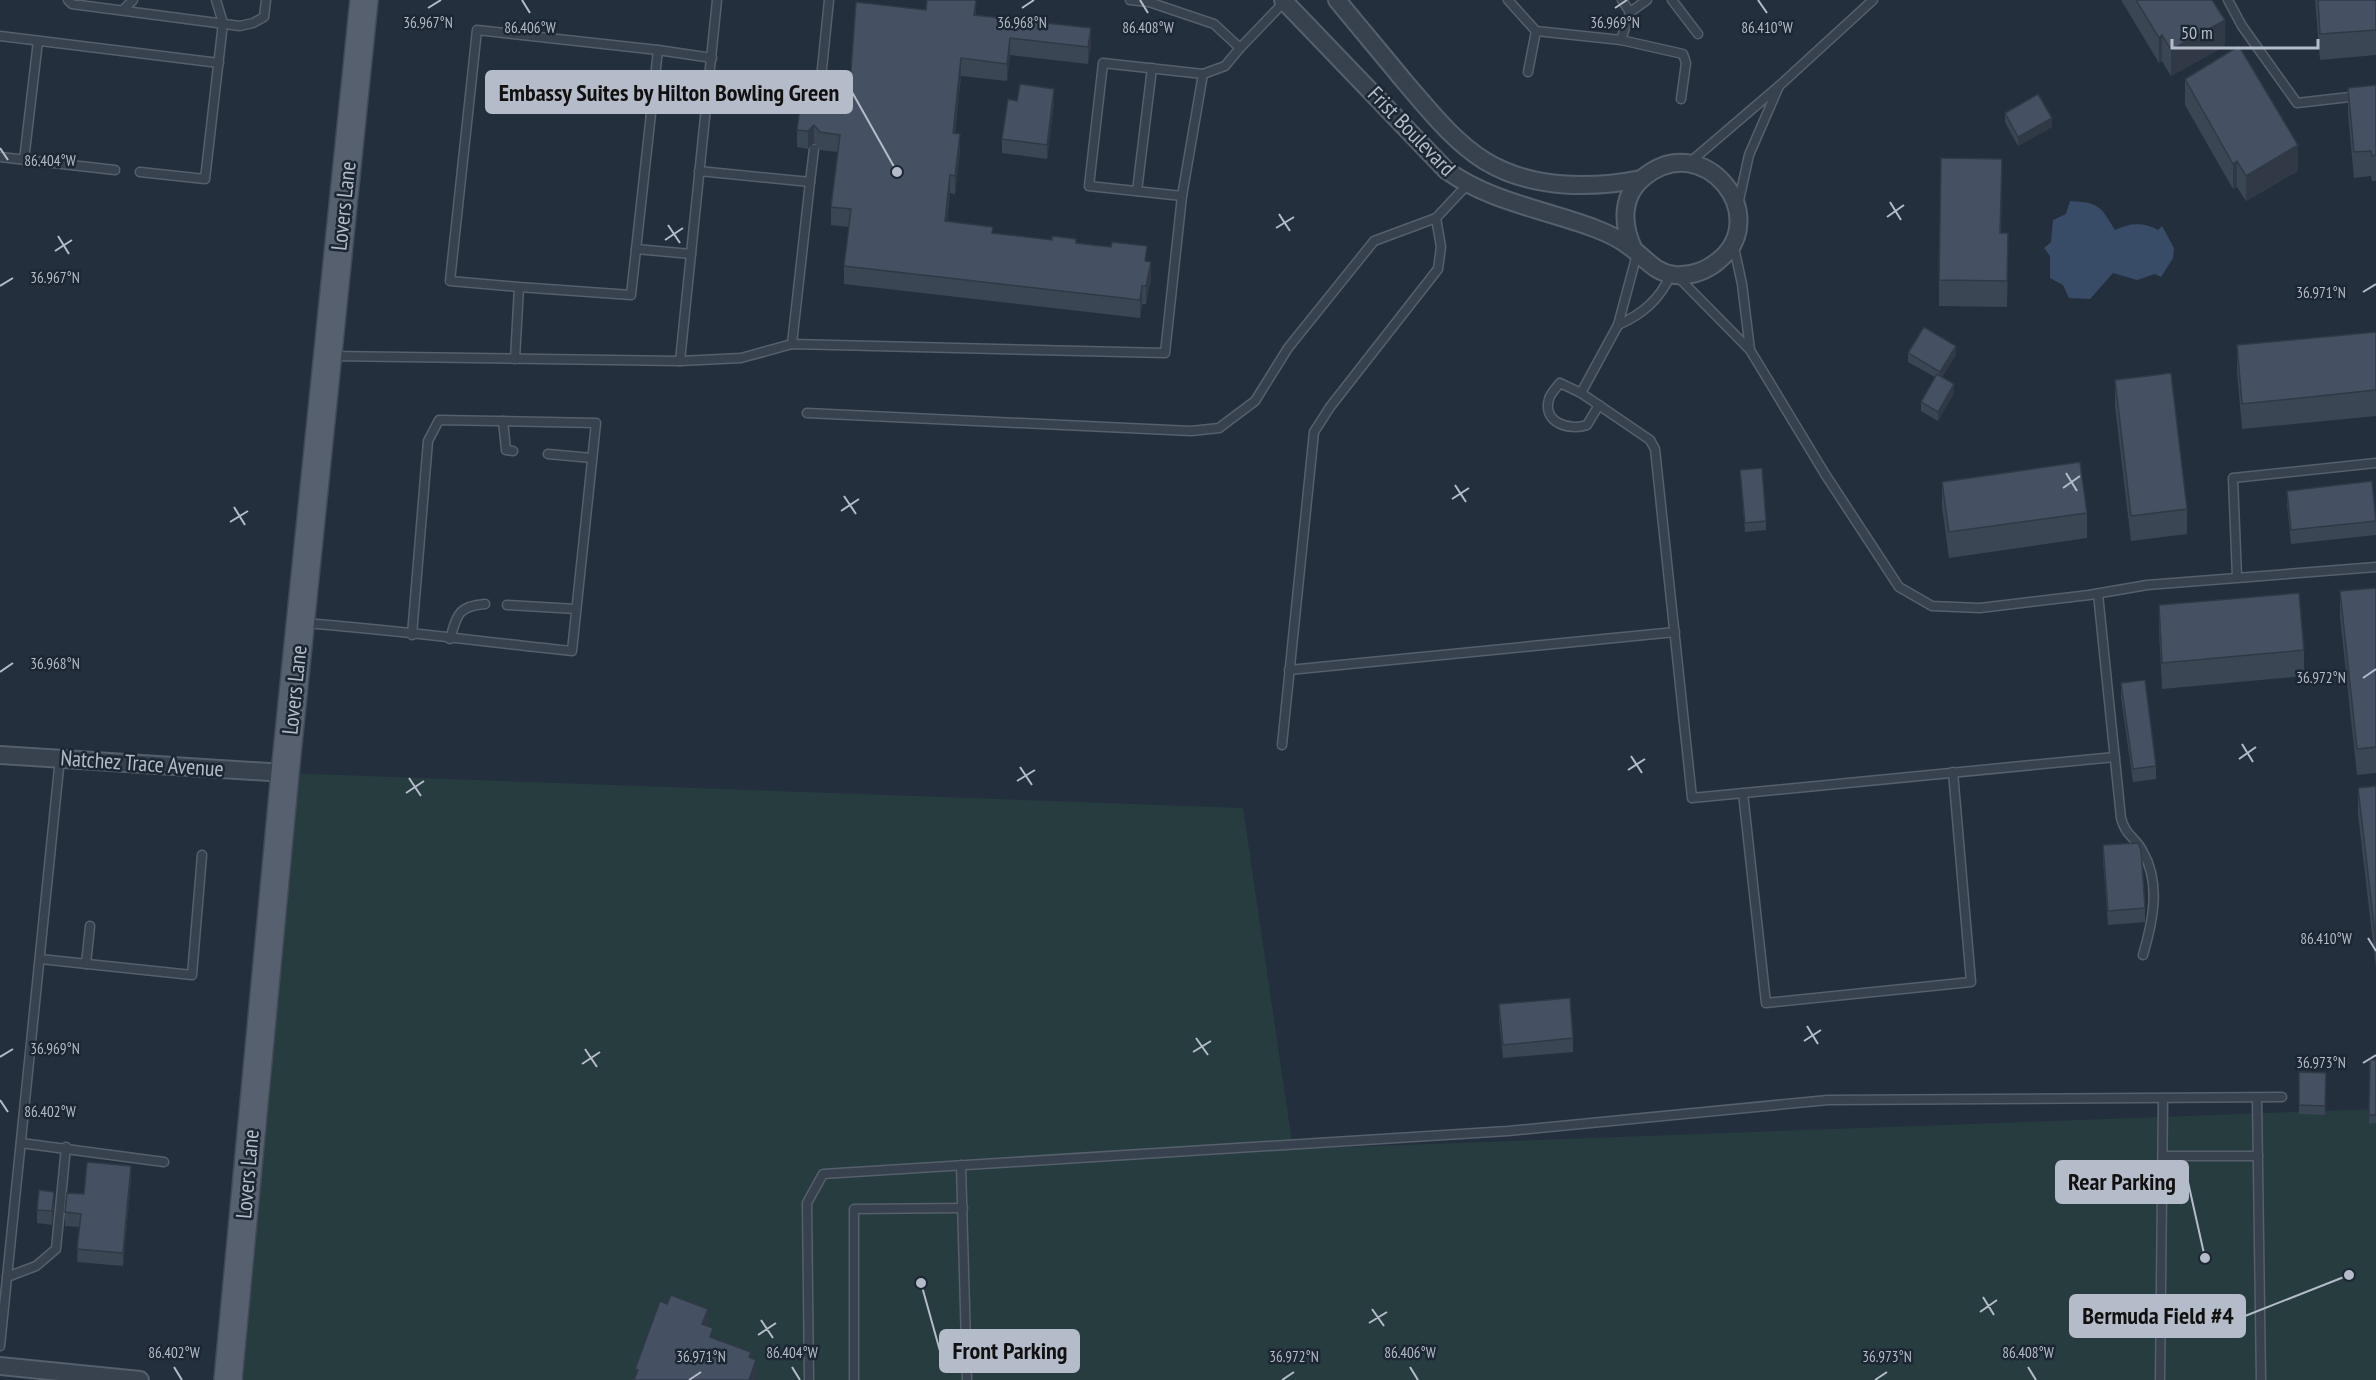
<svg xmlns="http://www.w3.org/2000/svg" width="2376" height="1380" viewBox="0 0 2376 1380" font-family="'PT Sans Narrow',sans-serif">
<rect width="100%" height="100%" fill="#242f3e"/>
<polygon fill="#263c3f" points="285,773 1243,808 1293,1149 2376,1109 2376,1380 228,1380"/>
<path fill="#394c67" d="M2070 201C2099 203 2100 205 2115 230 2131 223 2142 222 2158 230L2162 226 2174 248 2173 258 2161 277 2155 274 2137 280 2113 273 2090 299 2069 298 2063 285 2050 278V256L2044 248 2051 242 2053 220 2066 214Z"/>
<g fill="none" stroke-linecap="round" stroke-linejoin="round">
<defs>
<g id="lane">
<polyline points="68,0 72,4 240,26 253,23 264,17 266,0"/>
<polyline points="1130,0 1149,2 1214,24 1240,48 1286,0"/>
<polyline points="1508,0 1536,31 1621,40"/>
<polyline points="1622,0 1630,12"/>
<polyline points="1647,0 1630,12 1621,40 1683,54 1686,63 1681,99"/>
<polyline points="1672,0 1698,34"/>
<polyline points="2228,0 2242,26 2297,103 2376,94"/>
<polyline points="123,10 133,0"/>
<polyline points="0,36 219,63"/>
<polyline points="658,50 712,58"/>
<polyline points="1528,72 1536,31"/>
<polyline points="1779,86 1873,0"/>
<polyline points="818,108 829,0"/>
<polyline points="0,157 115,170"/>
<polyline points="24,160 38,41"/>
<polyline points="1689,163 1779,86 1749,155 1738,205"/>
<polyline points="699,171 810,182 792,344"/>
<polyline points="140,172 205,179 223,23 216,0"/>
<polyline points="810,182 814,149"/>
<polyline points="1137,191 1152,68"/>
<polyline points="1182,196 1089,186 1103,63 1203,74"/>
<polyline points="636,249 691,254"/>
<path d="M1637 254 1618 325C1643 314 1660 299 1671 274"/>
<polyline points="1676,275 1750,350 1742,284 1733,243"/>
<polyline points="1618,325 1581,393 1650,440 1655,449 1692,798 2115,757"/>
<polyline points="1750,350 1825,474 1899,587 1932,606 1980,608 2089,595 2147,585 2376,567"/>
<polyline points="331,356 680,361 741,358 792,344 1165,353 1182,196 1203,74 1225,66 1240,48"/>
<polyline points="515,359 519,287 450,281 477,30 658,50 631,295 519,287"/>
<polyline points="680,361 717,0"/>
<path d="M1581 393 1560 383C1556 388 1550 394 1549 399 1542 423 1570 431 1587 425L1599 405"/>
<polyline points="807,413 1191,431 1219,428 1255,401 1288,348 1374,241 1436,218"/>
<polyline points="503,421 506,450 513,451"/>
<polyline points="548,454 592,458"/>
<polyline points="2237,577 2233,478 2376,463"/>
<path d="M2098 594 2121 818C2126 837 2135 836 2143 852 2161 884 2153 921 2143 955"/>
<polyline points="507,605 576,609"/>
<path d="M302 623C392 629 482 642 572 651L596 423 439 420 428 441 412 635"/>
<path d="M450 639C457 615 458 606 485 604"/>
<polyline points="1289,670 1675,632"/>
<polyline points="1282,745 1314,432 1330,407 1438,269 1441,247 1436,218 1467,185"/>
<polyline points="1743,793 1766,1003 1971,982 1953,772"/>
<polyline points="40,959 192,975 202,855"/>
<polyline points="86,964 90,926"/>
<polyline points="2257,1098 2261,1380"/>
<polyline points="21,1143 164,1162"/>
<polyline points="2163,1156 2258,1156"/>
<polyline points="961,1165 967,1380"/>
<polyline points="7,1277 36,1266 56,1249 66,1147"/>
<polyline points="0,1346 60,758"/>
<polyline points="809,1380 807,1203 823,1174 1508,1131 1828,1100 2282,1097"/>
<polyline points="854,1380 854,1209 963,1208"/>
<polyline points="2160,1380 2163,1098"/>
</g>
<g id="street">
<path d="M1283 0 1446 170C1491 202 1543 209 1594 228 1607 233 1619 238 1630 247 1646 258 1654 273 1675 275 1691 276 1706 271 1718 261 1774 217 1704 128 1644 177 1621 195 1622 224 1633 248"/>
<path d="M1337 0C1359 27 1382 54 1404 81 1429 110 1453 141 1485 161 1531 189 1591 189 1641 179"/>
<polyline points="0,755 285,773"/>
<polyline points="0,1366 140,1380"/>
</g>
<polyline id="primary" points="228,1380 285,773 364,0"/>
</defs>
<use href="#lane" stroke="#565f6c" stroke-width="11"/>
<use href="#street" stroke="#565f6c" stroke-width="20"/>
<use href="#primary" stroke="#414a57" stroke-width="30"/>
<use href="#lane" stroke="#38414e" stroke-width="8"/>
<use href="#street" stroke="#38414e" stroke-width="16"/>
<use href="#primary" stroke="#56606e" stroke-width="27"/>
</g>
<g fill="#3b4654">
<polygon points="2121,0 2212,0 2225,46 2171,76 2162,61 2159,63"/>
<polygon points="2315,0 2376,0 2376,55 2320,60"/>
<polygon points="926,10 976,15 1091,46 1088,64 1010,55 1007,81 961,76 955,133 960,151 955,194 950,193 947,222 993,233 1076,243 1147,261 1151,279 1146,304 1142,304 1140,318 844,284 844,266 849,227 831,225 831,207 838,152 820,150 814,143 808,149 797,147 797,130 817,101 849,97"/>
<polygon points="2185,79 2298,171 2246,201 2237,187 2233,189 2185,105"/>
<polygon points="2376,85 2376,181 2372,181 2371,176 2354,178 2348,114 2348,88"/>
<polygon points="1017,101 1054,102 1047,159 1002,153 1002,139"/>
<polygon points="2005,113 2052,127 2018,146 2005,122"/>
<polygon points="2002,159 2001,233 2008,259 2007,307 1939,306 1939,280"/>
<polygon points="2376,332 2376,416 2242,429 2237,371 2237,345"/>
<polygon points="1908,353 1956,355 1942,377 1954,393 1938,421 1921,411 1921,402 1935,377 1908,362"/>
<polygon points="2115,380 2187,509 2187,534 2131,541 2115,406"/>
<polygon points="1740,470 1766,521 1766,530 1745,532"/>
<polygon points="1942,482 2087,513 2087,538 1949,558 1942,507"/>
<polygon points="2287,491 2376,521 2376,535 2291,544 2287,504"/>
<polygon points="2376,588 2376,773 2357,775 2340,617 2340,591"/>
<polygon points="2159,605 2304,650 2304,676 2162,689 2159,631"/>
<polygon points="2121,683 2156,766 2156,779 2133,782 2121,697"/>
<polygon points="2376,786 2376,968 2358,814 2358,788"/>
<polygon points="2103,845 2145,908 2145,922 2108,925 2103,859"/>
<polygon points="1499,1004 1573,1038 1573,1052 1503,1058 1499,1018"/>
<polygon points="2370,1060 2376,1060 2376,1123 2369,1124"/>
<polygon points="2299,1072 2326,1073 2325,1115 2299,1114"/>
<polygon points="131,1180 123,1266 77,1262 79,1227 65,1226 65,1212 84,1194"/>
<polygon points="54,1205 52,1225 37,1223 37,1210"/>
</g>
<g fill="#303945">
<polygon points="976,0 976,15 974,15"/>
<polygon points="2225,20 2225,46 2171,76 2171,50"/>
<polygon points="1091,28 1091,46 1088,64 1088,47"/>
<polygon points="2162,35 2162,61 2159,63 2159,38"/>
<polygon points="1010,38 1010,55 1007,81 1007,64"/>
<polygon points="961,58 961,76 953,151 953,133"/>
<polygon points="1054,89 1054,102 1047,159 1047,145"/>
<polygon points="2052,118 2052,127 2018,146 2018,137"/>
<polygon points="814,125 814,143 808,149 808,131"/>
<polygon points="960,134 960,151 955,194 955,176"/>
<polygon points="2298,145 2298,171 2246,201 2246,176"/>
<polygon points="2237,161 2237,187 2233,189 2233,164"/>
<polygon points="950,175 950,193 945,239 945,221"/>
<polygon points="2008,233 2008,259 2007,307 2007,281"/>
<polygon points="1151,262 1151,279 1146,304 1146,286"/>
<polygon points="1142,286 1142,304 1140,318 1140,300"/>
<polygon points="1956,346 1956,355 1940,380 1940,372"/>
<polygon points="1954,384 1954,393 1938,421 1938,412"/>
<polygon points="131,1166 131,1180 123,1266 123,1253"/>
<polygon points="54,1192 54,1205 52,1225 52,1211"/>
<polygon points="708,1309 708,1326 702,1324"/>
<polygon points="756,1360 756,1378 755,1380 749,1380"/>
</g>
<g fill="#455162" stroke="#303945" stroke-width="1.5">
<polygon points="927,0 976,0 974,15 1091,28 1088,47 1010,38 1007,64 961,58 953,133 960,134 955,176 950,175 945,221 993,227 992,233 1052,240 1052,236 1076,239 1076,243 1111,247 1112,242 1147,246 1145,261 1151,262 1146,286 1142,286 1140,300 844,266 851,209 831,207 840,135 820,132 814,125 808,131 797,130 802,92 812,93 817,101 824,95 849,97 856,2 926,10"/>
<polygon points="2136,0 2212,0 2225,20 2171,50 2162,35 2159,38"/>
<polygon points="2318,0 2376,0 2376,30 2320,34"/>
<polygon points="2239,46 2298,145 2246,176 2237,161 2233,164 2185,79"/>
<polygon points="1020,84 1054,89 1047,145 1002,139 1008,99 1017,101"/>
<polygon points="2376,85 2376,155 2372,156 2371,151 2354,152 2348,88"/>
<polygon points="2038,94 2052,118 2018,137 2005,113"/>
<polygon points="1941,158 2002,159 2000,233 2008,233 2007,281 1939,280"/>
<polygon points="1924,327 1956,346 1940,372 1908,353"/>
<polygon points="2376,332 2376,390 2242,404 2237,345"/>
<polygon points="2171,373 2187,509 2131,516 2115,380"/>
<polygon points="1937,374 1954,384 1938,412 1921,402"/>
<polygon points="2080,462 2087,513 1949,532 1942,482"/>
<polygon points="1762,468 1766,521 1745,523 1740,470"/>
<polygon points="2372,481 2376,521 2291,530 2287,491"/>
<polygon points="2376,588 2376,747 2357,749 2340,591"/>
<polygon points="2299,593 2304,650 2162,663 2159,605"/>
<polygon points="2145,680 2156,766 2133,769 2121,683"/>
<polygon points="2376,786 2376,942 2358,788"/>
<polygon points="2138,843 2141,850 2145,908 2108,911 2103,845"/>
<polygon points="1570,998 1573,1038 1503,1045 1499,1004"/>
<polygon points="2370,1060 2376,1060 2376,1115 2369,1115"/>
<polygon points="2299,1072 2326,1073 2325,1106 2299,1105"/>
<polygon points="87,1162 131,1166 123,1253 77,1249 81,1214 65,1212 67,1193 84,1194"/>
<polygon points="39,1190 54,1192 52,1211 37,1210"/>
<polygon points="671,1295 708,1309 702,1324 713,1328 710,1337 751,1352 749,1357 756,1360 749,1380 634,1380 638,1370 635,1369 660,1301 667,1304"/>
</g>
<path fill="none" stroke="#b4bcc9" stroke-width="2" d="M522 0 530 13M1140 0 1148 13M1758 0 1767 13M428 8 441 0M1022 8 1034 0M1615 8 1627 0M0 148 8 160M1890 202 1901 220M1279 214 1290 231M1887 217 1904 205M668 225 680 243M1276 228 1294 217M58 236 69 254M665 240 683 228M55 251 72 240M0 286 13 278M2363 292 2376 284M2066 473 2077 491M1455 485 1466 502M2063 488 2080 476M844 496 856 514M1452 499 1469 488M234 507 245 525M841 511 859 499M230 522 248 511M0 672 13 663M2363 678 2376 669M2242 744 2253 762M1631 756 1642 773M2239 759 2256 747M1020 767 1032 785M1628 770 1645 759M409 778 421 796M1017 781 1035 770M406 793 424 781M2368 938 2376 951M1807 1026 1818 1044M1196 1038 1208 1055M1804 1041 1821 1030M585 1049 597 1067M1193 1052 1211 1041M0 1057 13 1049M2363 1063 2376 1055M582 1064 600 1052M0 1100 8 1112M1983 1297 1994 1315M1372 1309 1384 1326M1980 1312 1997 1300M761 1320 773 1338M1369 1323 1387 1312M758 1335 776 1323M174 1367 182 1380M792 1367 800 1380M1410 1367 1418 1380M2028 1367 2036 1380M689 1380 701 1372M1282 1380 1294 1372M1875 1380 1887 1372"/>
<g text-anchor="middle" stroke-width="5" stroke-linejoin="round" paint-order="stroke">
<g font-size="22" fill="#b4bcc9" stroke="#1d2633">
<text transform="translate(1412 131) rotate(46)" y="8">Frist Boulevard</text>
<text transform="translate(343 206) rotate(-84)" y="8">Lovers Lane</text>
<text transform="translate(294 690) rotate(-84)" y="8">Lovers Lane</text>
<text transform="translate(142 763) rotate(4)" y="8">Natchez Trace Avenue</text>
<text transform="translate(247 1174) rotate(-85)" y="8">Lovers Lane</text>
</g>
</g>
<g font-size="15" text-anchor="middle" fill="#b4bcc9" stroke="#1d2633" stroke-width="5" stroke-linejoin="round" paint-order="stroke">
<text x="428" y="28">36.967°N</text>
<text x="1022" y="28">36.968°N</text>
<text x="1615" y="28">36.969°N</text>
<text x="530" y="33">86.406°W</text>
<text x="1148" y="33">86.408°W</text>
<text x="1767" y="33">86.410°W</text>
<text x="50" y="166">86.404°W</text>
<text x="55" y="283">36.967°N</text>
<text x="2321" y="298">36.971°N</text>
<text x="55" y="669">36.968°N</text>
<text x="2321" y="683">36.972°N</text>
<text x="2326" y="944">86.410°W</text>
<text x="55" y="1054">36.969°N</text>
<text x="2321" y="1068">36.973°N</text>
<text x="50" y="1117">86.402°W</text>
<text x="174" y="1358">86.402°W</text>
<text x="792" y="1358">86.404°W</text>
<text x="1410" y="1358">86.406°W</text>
<text x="2028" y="1358">86.408°W</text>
<text x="701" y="1362">36.971°N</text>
<text x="1294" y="1362">36.972°N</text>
<text x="1887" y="1362">36.973°N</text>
</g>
<path fill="none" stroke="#b4bcc9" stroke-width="2" d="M897 172L852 92M2205 1258L2188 1182M2349 1275L2245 1316M921 1283L940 1351"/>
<g fill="#b4bcc9" stroke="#1d2633" stroke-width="2">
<circle cx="897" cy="172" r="6"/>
<circle cx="2205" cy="1258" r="6"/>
<circle cx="2349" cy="1275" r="6"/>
<circle cx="921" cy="1283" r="6"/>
</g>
<g fill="#b4bcc9" stroke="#b4bcc9" stroke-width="2">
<rect x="486" y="71" width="366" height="42" rx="6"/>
<rect x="2056" y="1161" width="132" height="42" rx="6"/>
<rect x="2070" y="1295" width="175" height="42" rx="6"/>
<rect x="940" y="1330" width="139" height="42" rx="6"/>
</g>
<g font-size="24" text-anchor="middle" font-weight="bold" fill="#111">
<text x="669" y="101">Embassy Suites by Hilton Bowling Green</text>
<text x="2122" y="1190">Rear Parking</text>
<text x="2158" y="1324">Bermuda Field #4</text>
<text x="1010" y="1359">Front Parking</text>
</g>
<path d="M2172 39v9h146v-9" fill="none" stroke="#b4bcc9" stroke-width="3"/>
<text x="2181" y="39" font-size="18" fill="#b4bcc9" stroke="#1d2633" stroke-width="4.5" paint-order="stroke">50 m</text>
</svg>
